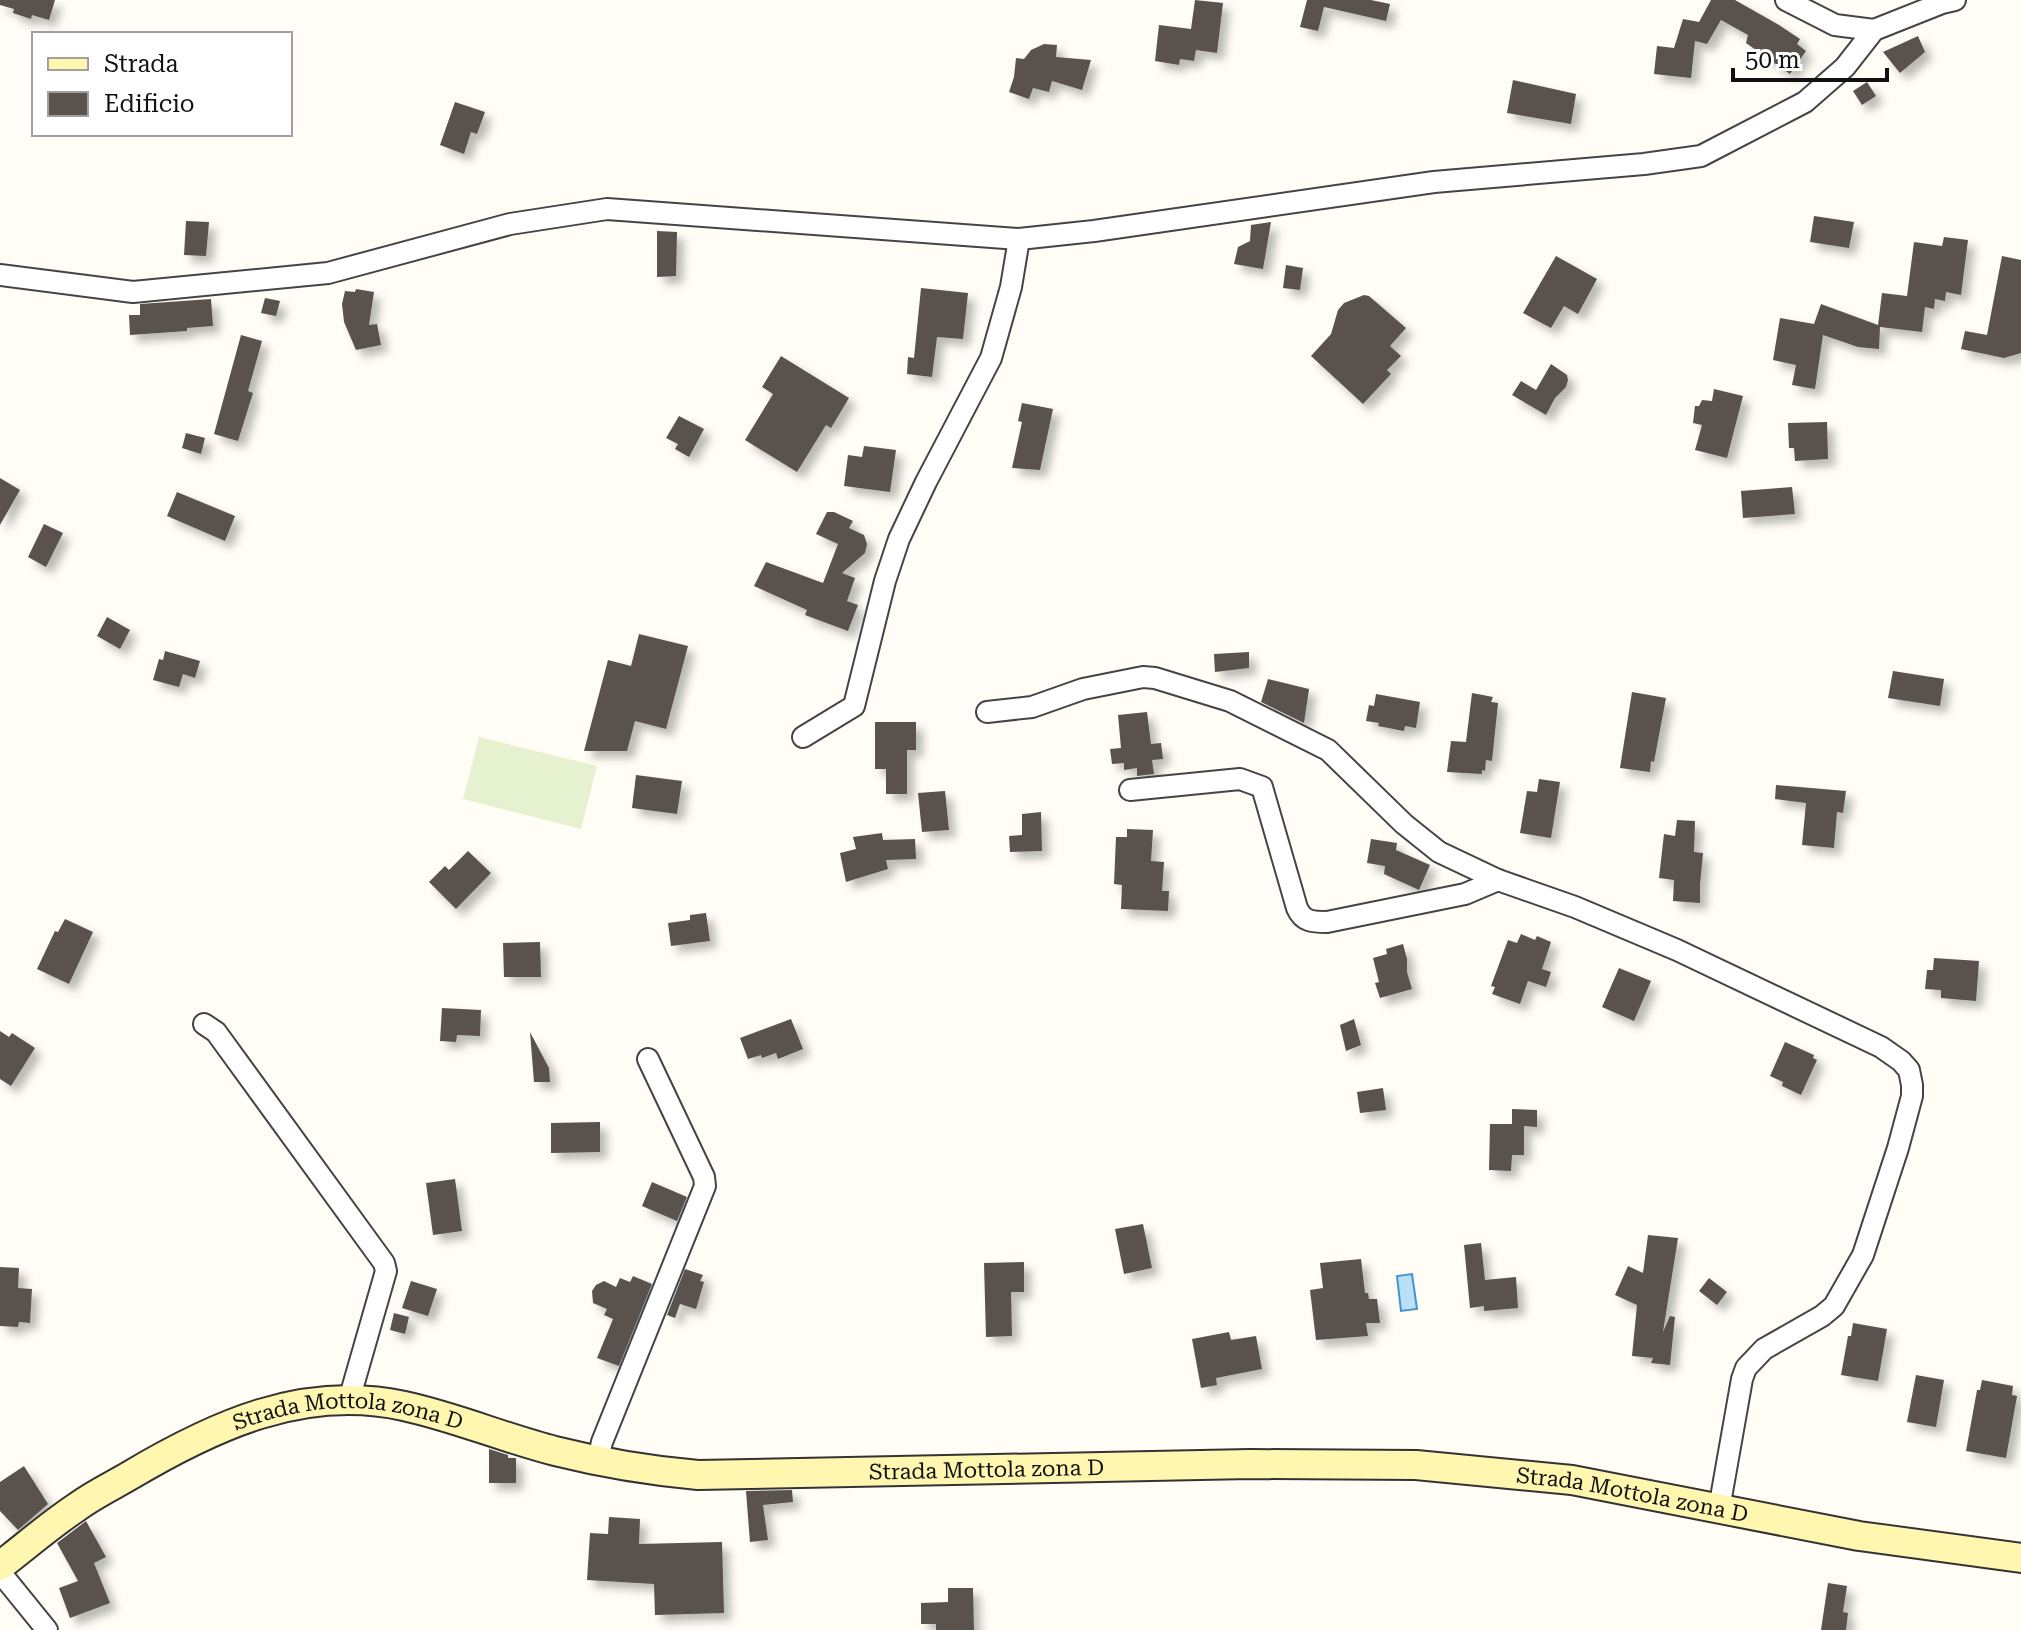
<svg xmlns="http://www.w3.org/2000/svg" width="2021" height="1630" viewBox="0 0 2021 1630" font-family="'Roboto Serif',serif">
<defs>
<filter id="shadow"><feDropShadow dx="7" dy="7" stdDeviation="4" flood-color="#0004"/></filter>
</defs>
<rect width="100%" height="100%" fill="#fffdf5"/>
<polygon fill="#e6f2cf" points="479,737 597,766 581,829 463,799"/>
<polygon fill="#b9e0f7" stroke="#3f96cf" stroke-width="2" points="1412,1274 1417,1309 1401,1311 1397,1276"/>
<g fill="#5a524d" filter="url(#shadow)">
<polygon points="0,0 55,0 49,20 32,15 31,19 13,13 14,9 0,5"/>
<polygon points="1195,0 1223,3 1217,53 1196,50 1194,61 1180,59 1179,65 1155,61 1159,25 1191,29"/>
<polygon points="1307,0 1371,0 1390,4 1386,21 1324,7 1318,31 1300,27"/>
<polygon points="1711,0 1735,0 1779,25 1800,39 1797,44 1806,51 1790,74 1746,43 1748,35 1721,20 1707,44 1695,41 1691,78 1654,74 1657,46 1674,48 1683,19 1699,22"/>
<polygon points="1918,36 1925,52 1900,73 1883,52"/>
<polygon points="1044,44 1057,45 1056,57 1091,60 1082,90 1052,81 1049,92 1033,88 1029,99 1009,92 1014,77 1016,58 1024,59 1031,50"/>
<polygon points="1513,80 1576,94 1571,124 1507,113"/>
<polygon points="1867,82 1876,96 1862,105 1853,91"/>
<polygon points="455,102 485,112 477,134 471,132 464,154 440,145"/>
<polygon points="1814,216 1854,222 1849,248 1810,242"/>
<polygon points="186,221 209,222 206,256 184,255"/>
<polygon points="1271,222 1263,269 1234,264 1238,247 1250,241 1251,225"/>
<polygon points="657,231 677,232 676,276 657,277"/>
<polygon points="1944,237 1968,240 1961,295 1946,292 1945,301 1935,299 1934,309 1925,307 1922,332 1880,327 1879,349 1858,347 1823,335 1815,389 1792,385 1796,365 1773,360 1780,318 1814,324 1821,304 1878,325 1882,293 1907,296 1914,242 1942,246"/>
<polygon points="1556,256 1597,279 1578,314 1564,306 1551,328 1523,313"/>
<polygon points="2002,256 2021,260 2021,353 2004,358 1961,349 1965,331 1987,335"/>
<polygon points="1286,265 1303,268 1300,290 1283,288"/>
<polygon points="921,288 968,293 963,339 937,337 932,377 907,374 908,357 914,358"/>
<polygon points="356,289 374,292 369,325 377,324 381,345 356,350 344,322 342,304 345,291 355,292"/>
<polygon points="1364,295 1369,296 1406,328 1390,346 1401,356 1387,370 1391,374 1363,404 1311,356 1331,334 1338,310 1344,303"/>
<polygon points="265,298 280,301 276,316 261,313"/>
<polygon points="211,299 213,326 187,328 187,331 130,335 129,315 140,315 140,304"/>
<polygon points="241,335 262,341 248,391 253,393 238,441 214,434"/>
<polygon points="781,356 849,398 831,428 826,425 797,472 745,440 773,394 762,387"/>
<polygon points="1551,364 1567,375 1568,380 1566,387 1555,398 1546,415 1512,395 1521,381 1536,390"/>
<polygon points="1714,389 1743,396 1727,458 1695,450 1702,425 1693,423 1695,406 1699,406 1702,400 1712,401"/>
<polygon points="1022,403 1053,409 1040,470 1012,468 1022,422 1018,421"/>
<polygon points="679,416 704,429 689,457 675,449 678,444 666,438"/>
<polygon points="1827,422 1828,459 1795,461 1794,448 1789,448 1788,423"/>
<polygon points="186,433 205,438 201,454 182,448"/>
<polygon points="864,446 896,450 890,492 844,486 848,455 862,457"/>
<polygon points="0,478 20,490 0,525"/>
<polygon points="1792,487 1795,514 1743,518 1741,491"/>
<polygon points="177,492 235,516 225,541 167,516"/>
<polygon points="827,512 834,512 853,521 849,528 864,535 867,544 865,553 842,573 855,578 847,601 858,605 848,631 805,615 807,610 754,586 766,562 823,583 838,544 816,534"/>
<polygon points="44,524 63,533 46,567 28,557"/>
<polygon points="107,617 130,630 120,649 97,636"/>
<polygon points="639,634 688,646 666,729 635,721 627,751 584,751 608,660 631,666"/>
<polygon points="165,651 200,661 195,678 183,674 179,687 153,680 159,659 163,660"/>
<polygon points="1249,652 1249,668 1215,672 1214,654"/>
<polygon points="1893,671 1944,679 1940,706 1888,698"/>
<polygon points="1268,679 1309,689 1304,723 1261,702"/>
<polygon points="1632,692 1666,698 1654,762 1651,761 1650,772 1620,768"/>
<polygon points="1472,693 1493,697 1491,702 1498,703 1492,761 1486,760 1485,771 1482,770 1482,774 1447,772 1451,741 1466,742"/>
<polygon points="1376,694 1420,702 1416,728 1405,726 1404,731 1378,726 1379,723 1366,721 1369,705 1374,706"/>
<polygon points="1147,712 1151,744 1161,743 1163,759 1152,760 1154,774 1137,776 1137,768 1124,770 1124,763 1112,764 1110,749 1121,748 1118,715"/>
<polygon points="875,722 916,722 916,750 907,750 907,794 886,794 886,769 875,769"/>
<polygon points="636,775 682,781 677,814 632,808"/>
<polygon points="1539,779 1560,782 1551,838 1520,833 1527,791 1537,792"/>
<polygon points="1776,785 1846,791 1843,813 1837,812 1834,848 1802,845 1806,803 1775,799"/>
<polygon points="945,791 949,830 922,832 918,793"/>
<polygon points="1041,812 1042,851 1010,852 1009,836 1022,835 1022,814"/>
<polygon points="1677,820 1695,821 1694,852 1703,853 1700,885 1700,903 1673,901 1674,880 1659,878 1664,834 1675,836"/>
<polygon points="1127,829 1153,830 1151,861 1164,862 1162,891 1169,891 1168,911 1121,909 1122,885 1114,884 1116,837 1127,837"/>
<polygon points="882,833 883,840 915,839 916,859 886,860 888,869 846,882 840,853 856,849 853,837"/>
<polygon points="1371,839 1397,843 1396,850 1430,865 1419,890 1384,874 1385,866 1367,863"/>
<polygon points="468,851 491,873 456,909 429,882 445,866 449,870"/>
<polygon points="706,913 710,941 671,946 668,923 690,920 690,915"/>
<polygon points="65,919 93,932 69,984 37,969 55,931 58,932"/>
<polygon points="1521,934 1535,940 1537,936 1551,942 1542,969 1551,972 1546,987 1528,981 1520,1004 1492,994 1495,987 1491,986 1508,940 1517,943"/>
<polygon points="540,942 541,977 504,977 503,943"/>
<polygon points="1403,944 1407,959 1407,972 1412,989 1380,998 1375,983 1379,982 1373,958 1387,954 1386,949"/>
<polygon points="1934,958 1979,961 1976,1001 1941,998 1941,990 1925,989 1927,970 1933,970"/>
<polygon points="1619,968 1651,981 1634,1021 1602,1007"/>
<polygon points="442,1008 481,1010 480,1036 457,1035 456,1042 440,1041"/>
<polygon points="791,1019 803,1049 778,1059 776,1053 762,1058 761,1055 748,1059 740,1038"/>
<polygon points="1354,1019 1361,1045 1346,1051 1340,1025"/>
<polygon points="0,1031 9,1037 12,1033 35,1048 11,1086 0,1079"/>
<polygon points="530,1032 549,1068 550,1082 534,1082"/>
<polygon points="1785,1042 1814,1055 1813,1058 1817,1060 1801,1095 1782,1086 1783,1082 1770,1076"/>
<polygon points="1383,1088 1386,1110 1360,1113 1357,1092"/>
<polygon points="1512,1109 1537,1110 1537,1127 1524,1126 1524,1155 1512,1155 1511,1171 1489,1170 1490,1124 1512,1124"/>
<polygon points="600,1122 600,1152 551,1153 551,1123"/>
<polygon points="455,1179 462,1231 433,1235 426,1183"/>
<polygon points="652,1182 687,1197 677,1221 642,1206"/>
<polygon points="1143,1224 1152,1268 1124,1274 1115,1229"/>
<polygon points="1648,1235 1678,1238 1663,1332 1670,1316 1675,1317 1670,1365 1651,1363 1653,1358 1632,1356 1637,1305 1615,1295 1628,1266 1643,1273"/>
<polygon points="1481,1243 1485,1280 1516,1277 1518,1308 1484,1311 1484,1306 1470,1308 1464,1245"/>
<polygon points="1361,1259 1365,1293 1368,1293 1369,1299 1377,1299 1380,1323 1366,1323 1368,1336 1316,1340 1310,1290 1323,1288 1320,1263"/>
<polygon points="1024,1262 1024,1292 1011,1292 1012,1336 986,1337 984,1263"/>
<polygon points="0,1267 19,1268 18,1288 32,1289 30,1323 19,1322 18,1327 0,1326"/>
<polygon points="685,1269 703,1275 700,1281 704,1282 696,1309 680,1304 675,1318 667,1315"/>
<polygon points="633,1276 652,1284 619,1366 597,1358 613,1319 604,1315 607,1309 593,1303 592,1291 596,1285 604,1281 616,1287 620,1278 630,1282"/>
<polygon points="1709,1278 1727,1292 1717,1305 1699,1291"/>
<polygon points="411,1281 437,1289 428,1316 402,1308"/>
<polygon points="394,1313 409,1317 405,1334 390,1330"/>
<polygon points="1853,1323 1887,1329 1878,1381 1841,1375 1848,1336 1851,1336"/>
<polygon points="1229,1332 1231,1340 1256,1336 1262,1369 1216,1378 1217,1385 1201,1388 1192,1339"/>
<polygon points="1916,1375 1944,1380 1936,1427 1907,1422"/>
<polygon points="1982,1380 2013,1386 2012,1395 2017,1396 2006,1458 1966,1451 1977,1390 1980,1390"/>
<polygon points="489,1449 508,1455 508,1458 516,1458 516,1483 489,1483"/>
<polygon points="24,1466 48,1504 18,1530 0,1511 0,1482"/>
<polygon points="792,1490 793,1502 763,1505 768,1540 750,1542 746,1491"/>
<polygon points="609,1517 640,1519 639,1544 722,1542 724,1613 655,1615 654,1584 587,1580 590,1533 608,1534"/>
<polygon points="86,1521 106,1557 94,1563 110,1603 70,1618 59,1588 78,1581 57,1543"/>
<polygon points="1828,1583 1847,1586 1843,1612 1848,1613 1846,1630 1821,1630"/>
<polygon points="948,1588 973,1588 974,1630 936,1630 936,1624 921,1624 921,1603 948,1602"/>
</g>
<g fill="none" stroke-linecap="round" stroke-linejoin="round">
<defs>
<g id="street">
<polyline points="1786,0 1835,25 1874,30"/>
<polyline points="0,275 133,292 328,273 510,224 607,209 1019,239 1094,231 1434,182 1644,164 1701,156 1805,102 1845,67 1874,30 1942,3 1955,0"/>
<polyline points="987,712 1032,707 1083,689 1143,677 1155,678 1230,701 1328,750 1404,824 1439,852 1498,880 1575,907 1677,950 1881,1047 1901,1061 1909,1070 1912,1085 1912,1096 1898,1148 1863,1255 1834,1306 1822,1316 1764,1349 1746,1368 1742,1379 1719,1509"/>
<polyline points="803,737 854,706 885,581 899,539 926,482 991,358 1011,287 1019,239"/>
<path d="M1130 790 1240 779 1262 787 1297 908C1303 922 1313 922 1327 922L1465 894 1498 880"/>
<polyline points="204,1024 216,1032 384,1263 386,1271 349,1400"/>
<polyline points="598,1459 602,1442 705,1186 704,1177 648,1059"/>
<polyline points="0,1572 47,1630"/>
</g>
<g id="secondary">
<path id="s1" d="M0 1566C26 1546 50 1525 77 1507 93 1495 112 1486 129 1476 213 1426 303 1384 404 1406 455 1417 504 1438 555 1451 599 1462 653 1471 698 1475L1250 1464 1416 1465 1572 1480 1859 1536 2021 1558"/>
</g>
</defs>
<use href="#street" stroke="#444" stroke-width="24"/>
<use href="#secondary" stroke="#333" stroke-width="32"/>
<use href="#street" stroke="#fff" stroke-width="20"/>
<use href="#secondary" stroke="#fff6b0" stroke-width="28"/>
</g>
<g text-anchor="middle" stroke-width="8" stroke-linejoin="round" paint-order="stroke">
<g font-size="22" fill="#111" stroke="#fff">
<text dy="8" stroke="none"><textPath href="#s1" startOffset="392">Strada Mottola zona D</textPath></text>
<text dy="8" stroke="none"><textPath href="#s1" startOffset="1040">Strada Mottola zona D</textPath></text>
<text dy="8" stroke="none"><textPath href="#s1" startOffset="1688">Strada Mottola zona D</textPath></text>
</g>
</g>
<rect x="32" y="32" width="260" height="104" fill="#ffffff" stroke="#a0a0a0" stroke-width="2"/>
<rect x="48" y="58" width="40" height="12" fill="#fff6b0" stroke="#a0a0a0" stroke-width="2"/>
<text x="104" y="72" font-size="24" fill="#111111">Strada</text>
<rect x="48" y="92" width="40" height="24" fill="#5a524d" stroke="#a0a0a0" stroke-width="2"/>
<text x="104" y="112" font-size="24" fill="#111111">Edificio</text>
<path d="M1733 68v12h154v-12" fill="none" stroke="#111111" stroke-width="4"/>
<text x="1745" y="68" font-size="24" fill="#111111" stroke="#ffffff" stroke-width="6" paint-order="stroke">50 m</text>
</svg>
